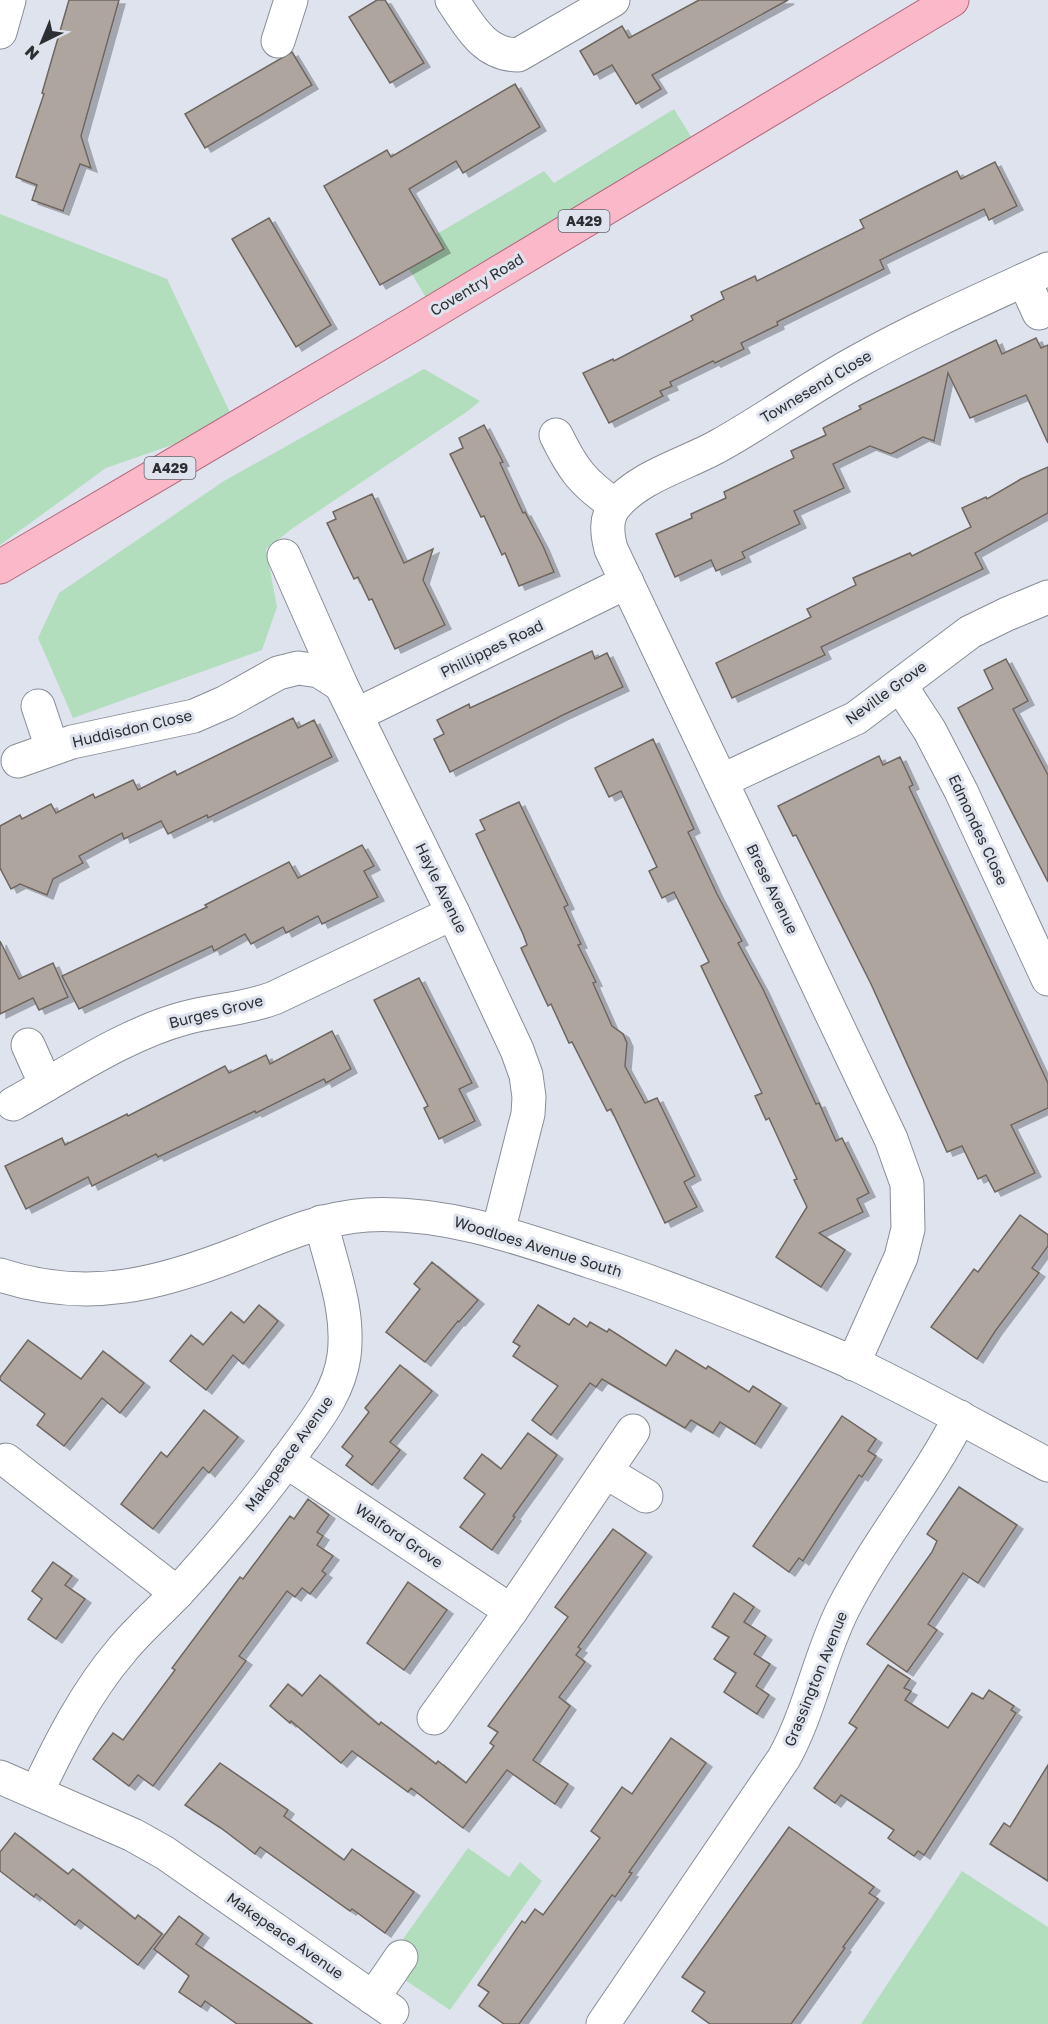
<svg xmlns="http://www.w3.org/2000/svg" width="1048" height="2024" viewBox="0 0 1048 2024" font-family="'Golos Text',sans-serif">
<defs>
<filter id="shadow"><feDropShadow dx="6" dy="4" stdDeviation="0" flood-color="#0004"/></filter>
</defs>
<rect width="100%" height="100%" fill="#dee3ed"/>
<g fill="#b3debe">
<polygon points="674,109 700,151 434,311 409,269 443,249 435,235 544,171 554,183"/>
<polygon points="0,214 167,279 235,423 106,468 0,545"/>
<polygon points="424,369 480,401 468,411 293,528 266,549 277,607 262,650 73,718 38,638 59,593 224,481"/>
<polygon points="468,1848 509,1877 520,1862 542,1881 450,2010 399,1976 393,1953"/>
<polygon points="962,1871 1048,1927 1048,2024 861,2024"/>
</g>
<g fill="#aea59e" stroke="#6e665f" stroke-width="1.5" filter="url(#shadow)">
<polygon points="69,0 119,0 81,136 91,168 80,164 63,211 32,200 37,185 16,177 44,94 42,93"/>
<polygon points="377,0 385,0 424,63 390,83 349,17"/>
<polygon points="699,0 788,0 652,75 661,89 636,104 612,65 594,75 580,51 622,26 629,38"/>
<polygon points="292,52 312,85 205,148 185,114"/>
<polygon points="515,84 540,127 463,173 456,161 409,189 444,249 380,285 324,186 387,150 391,157"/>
<polygon points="995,162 1017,206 989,220 984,209 880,260 884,269 777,322 778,325 741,343 744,349 715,363 713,361 670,382 672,386 660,391 663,396 609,423 583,373 613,359 614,361 693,320 691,316 724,299 721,292 755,276 757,281 864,228 860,220 925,187 957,171 961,179"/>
<polygon points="269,218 331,325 296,347 232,239"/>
<polygon points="1036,338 1041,348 1048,345 1048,443 1026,395 970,418 948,373 934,441 923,437 891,454 870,446 833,464 844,488 794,511 800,524 742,552 745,558 716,571 711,560 675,577 656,534 692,518 691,514 726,498 724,492 794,458 791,451 826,435 823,428 861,409 859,406 996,340 1002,354"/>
<polygon points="484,425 503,462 500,463 523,513 525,512 543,546 554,572 519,586 505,553 502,555 484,516 481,517 450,454 463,448 459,438"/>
<polygon points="1048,467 1048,513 975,553 983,569 821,647 825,655 732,698 716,663 811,617 807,609 856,585 853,578 910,553 912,556 971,527 962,508 986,497 987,499 1021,479"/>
<polygon points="372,494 404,563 433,549 423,580 445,625 395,649 372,599 369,600 358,577 354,579 327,523 336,519 333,512"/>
<polygon points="592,651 595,659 607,653 623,687 563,715 450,772 434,739 444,734 437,720 469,704 470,708"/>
<polygon points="1006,659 1028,701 1013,709 1048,775 1048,882 958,708 993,689 984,670"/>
<polygon points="293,718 298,728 314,720 332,757 208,818 207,815 168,834 161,821 124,839 122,833 79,856 83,863 53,879 47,895 20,884 11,889 0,868 0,826 20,815 22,819 51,804 56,813 93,794 95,798 133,780 138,790 175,771 177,775"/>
<polygon points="653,739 694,829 688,832 717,894 742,941 738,943 763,989 816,1104 819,1103 836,1141 842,1138 869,1193 857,1199 863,1212 819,1233 845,1250 821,1287 776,1257 807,1207 794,1180 797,1179 769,1118 766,1120 755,1096 762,1093 701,966 709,962 674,892 662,898 649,871 657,867 621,791 609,797 595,768"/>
<polygon points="879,756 883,765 900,757 913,785 909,787 1048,1083 1048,1108 1011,1125 1035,1173 995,1192 986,1175 978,1179 962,1146 947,1152 871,984 796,835 793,836 778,806"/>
<polygon points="519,802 568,905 564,907 581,944 578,945 596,982 593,983 612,1026 623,1034 627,1043 625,1066 645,1103 657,1098 695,1176 684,1182 697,1207 665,1223 611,1109 607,1111 572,1042 569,1043 551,1004 548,1006 521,948 527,945 523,934 476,834 485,830 480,820"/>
<polygon points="362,845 374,866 364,871 378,897 322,924 318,916 286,933 283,927 251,944 245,934 214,951 212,946 79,1009 62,976 207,907 205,905 289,862 298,878"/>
<polygon points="0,941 19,979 53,963 68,997 39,1010 33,998 0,1014"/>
<polygon points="419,978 472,1083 459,1089 475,1121 439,1139 424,1108 428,1106 374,1000"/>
<polygon points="332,1031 351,1069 326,1083 324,1079 256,1113 255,1111 158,1157 156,1154 92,1186 88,1177 26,1209 5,1166 62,1138 65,1145 127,1114 128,1116 225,1066 229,1073 266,1055 270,1064"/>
<polygon points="1020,1215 1048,1235 1048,1246 1032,1268 1039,1273 996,1330 977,1359 931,1327 974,1269 978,1272"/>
<polygon points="432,1262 478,1300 459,1322 458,1321 425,1362 386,1332 420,1289 414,1284"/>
<polygon points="259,1305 278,1321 243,1364 233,1355 206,1390 170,1361 191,1335 203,1345 231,1312 244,1323"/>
<polygon points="538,1305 569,1325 574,1318 587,1327 590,1322 607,1332 609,1329 666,1366 676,1350 706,1369 708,1366 749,1392 753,1386 781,1404 755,1444 720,1422 713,1433 691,1420 685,1428 602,1379 596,1387 590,1383 551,1435 532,1420 558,1386 513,1356 520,1346 513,1342"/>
<polygon points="28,1340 81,1379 103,1351 144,1383 120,1413 102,1398 64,1446 37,1425 45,1414 0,1380 0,1377"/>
<polygon points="400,1365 432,1391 390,1442 400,1450 372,1485 346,1465 353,1456 342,1447 369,1412 365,1408"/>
<polygon points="204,1410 238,1437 209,1473 203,1467 153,1529 121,1504 161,1452 167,1457"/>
<polygon points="842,1416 876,1439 868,1451 876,1456 862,1477 859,1475 841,1502 803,1561 799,1558 789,1572 753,1546"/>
<polygon points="528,1433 557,1455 513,1516 515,1517 492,1550 460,1527 485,1494 464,1478 482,1454 501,1469"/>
<polygon points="959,1487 1017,1525 978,1583 963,1573 928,1624 937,1630 907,1672 867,1644 932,1552 937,1541 927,1534"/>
<polygon points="308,1499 329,1515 317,1532 323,1536 317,1545 333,1556 322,1571 326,1574 310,1594 302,1588 295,1597 287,1591 239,1656 246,1661 153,1786 138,1775 129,1786 93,1759 113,1733 123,1740 175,1670 172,1668 240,1577 243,1579 290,1516 294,1519"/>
<polygon points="613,1529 646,1553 578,1647 581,1649 576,1655 585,1662 559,1697 570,1706 533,1760 568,1784 555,1804 507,1770 463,1828 411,1788 408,1792 352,1751 341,1763 291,1721 290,1723 270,1706 288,1684 302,1696 320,1675 379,1725 381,1722 436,1764 438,1761 466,1783 494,1746 490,1743 498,1732 488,1726 568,1617 555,1607"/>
<polygon points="53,1562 72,1576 65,1585 85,1599 56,1639 28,1619 42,1599 32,1591"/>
<polygon points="408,1582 447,1610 404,1670 367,1643"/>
<polygon points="734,1593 754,1607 744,1622 766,1636 754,1654 770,1664 756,1686 769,1695 757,1714 724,1692 736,1673 714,1659 729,1637 712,1627"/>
<polygon points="888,1665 910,1679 904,1688 911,1691 905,1700 948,1728 972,1693 983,1699 989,1690 1014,1706 1011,1710 1016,1713 924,1855 918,1851 914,1856 888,1838 894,1830 841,1795 835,1803 814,1788 857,1728 849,1723"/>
<polygon points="671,1738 706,1763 629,1872 632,1873 615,1897 612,1895 519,2024 504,2024 479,2006 489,1992 478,1985 522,1921 525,1923 535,1909 543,1915 600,1838 591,1831 622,1787 632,1794"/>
<polygon points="220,1763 288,1810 284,1816 344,1860 352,1849 414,1892 385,1933 352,1909 350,1911 260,1847 255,1854 221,1828 185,1805"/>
<polygon points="1048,1765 1048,1881 990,1844 1004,1823 1010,1827"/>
<polygon points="789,1827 874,1887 869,1893 878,1899 843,1947 845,1948 791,2024 710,2024 692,2011 705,1992 682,1977"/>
<polygon points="15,1833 68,1874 73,1869 135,1919 138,1915 162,1934 138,1965 79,1920 75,1925 36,1894 34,1897 0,1871 0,1852"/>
<polygon points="179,1916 203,1934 196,1944 312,2024 237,2024 205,2001 201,2007 179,1992 189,1976 154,1949"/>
</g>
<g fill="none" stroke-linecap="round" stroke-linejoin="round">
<defs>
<g id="street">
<path d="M452 0C469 25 484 55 518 55L613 0"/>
<polyline points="0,32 9,0"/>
<polyline points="278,41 291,0"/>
<polyline points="1024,280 1039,313"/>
<path d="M556 435C573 470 583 483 615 505"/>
<polyline points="284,556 341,685 453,913 517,1050 526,1075 529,1097 528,1114 498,1232"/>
<polyline points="900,685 930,731 961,791 1048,979"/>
<polyline points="38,706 52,748"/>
<polyline points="356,715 627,582"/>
<polyline points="18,761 72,742 194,716 226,702 278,673 298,668 319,671 341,685"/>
<polyline points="721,781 856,718 970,632 1007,614 1048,597"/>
<polyline points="28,1045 46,1085"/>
<path d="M13 1104C67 1074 125 1034 185 1018 215 1010 245 1009 274 998L453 913"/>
<path d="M0 1275C88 1304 161 1284 244 1251 284 1235 323 1218 367 1215 444 1211 517 1237 589 1261 648 1280 705 1302 762 1325 793 1338 825 1350 855 1364 920 1395 984 1431 1048 1465"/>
<path d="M853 1364 901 1257 908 1229 907 1184 891 1139 611 549C607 534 605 518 615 506 639 476 687 464 720 445 768 418 812 386 860 360 921 326 985 298 1048 269"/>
<polyline points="6,1460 177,1593"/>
<polyline points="286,1461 511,1611 434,1718"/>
<polyline points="606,1472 646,1496"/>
<polyline points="511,1611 633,1431"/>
<polyline points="0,1777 133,1835 165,1853 392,2011"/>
<path d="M37 1792C60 1743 86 1692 121 1651 138 1630 159 1612 178 1592 220 1546 260 1498 296 1448 317 1419 339 1392 344 1356 350 1309 331 1266 321 1222"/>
<polyline points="373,1998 401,1957"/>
<path d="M603 2024 784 1758C810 1711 819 1657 843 1609 877 1542 926 1484 960 1417"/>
</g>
<polyline id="primary" points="0,567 413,324 952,0"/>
</defs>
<use href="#street" stroke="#888d96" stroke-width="35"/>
<use href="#primary" stroke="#b2697c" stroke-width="35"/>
<use href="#street" stroke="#fff" stroke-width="33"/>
<use href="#primary" stroke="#fbb8c8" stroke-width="33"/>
</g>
<g text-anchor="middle" stroke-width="6" stroke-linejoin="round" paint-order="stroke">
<g fill="#dee3ed" stroke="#62656b" stroke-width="1.5">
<rect x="558.5" y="210" width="51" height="22" rx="4.5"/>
<rect x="144.5" y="457" width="51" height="22" rx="4.5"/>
</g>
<g font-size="14" font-weight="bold" fill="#2d2f33">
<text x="584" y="226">A429</text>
<text x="170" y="473">A429</text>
</g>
<g font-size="15" fill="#2d2f33" stroke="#dee3ed">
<text transform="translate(477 285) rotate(-31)" y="5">Coventry Road</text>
<text transform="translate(816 387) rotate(-31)" y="5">Townesend Close</text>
<text transform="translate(492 649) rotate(-26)" y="5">Phillippes Road</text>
<text transform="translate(886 693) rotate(-36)" y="5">Neville Grove</text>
<text transform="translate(132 729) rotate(-13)" y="5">Huddisdon Close</text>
<text transform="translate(978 830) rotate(65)" y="5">Edmondes Close</text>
<text transform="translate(441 888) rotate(64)" y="5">Hayle Avenue</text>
<text transform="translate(772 889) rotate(64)" y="5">Brese Avenue</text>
<text transform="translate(216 1012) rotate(-14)" y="5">Burges Grove</text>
<text transform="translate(538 1247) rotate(17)" y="5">Woodloes Avenue South</text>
<text transform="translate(289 1454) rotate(-54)" y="5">Makepeace Avenue</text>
<text transform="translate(399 1536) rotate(34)" y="5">Walford Grove</text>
<text transform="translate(816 1679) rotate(-68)" y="5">Grassington Avenue</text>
<text transform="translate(285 1936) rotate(35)" y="5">Makepeace Avenue</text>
</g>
</g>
<g transform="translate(42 42) rotate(223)" stroke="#dee3ed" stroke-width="4.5" paint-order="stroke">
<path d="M0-4.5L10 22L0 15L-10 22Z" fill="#2d2f33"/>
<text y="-9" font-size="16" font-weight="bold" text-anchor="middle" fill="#2d2f33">N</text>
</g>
</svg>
